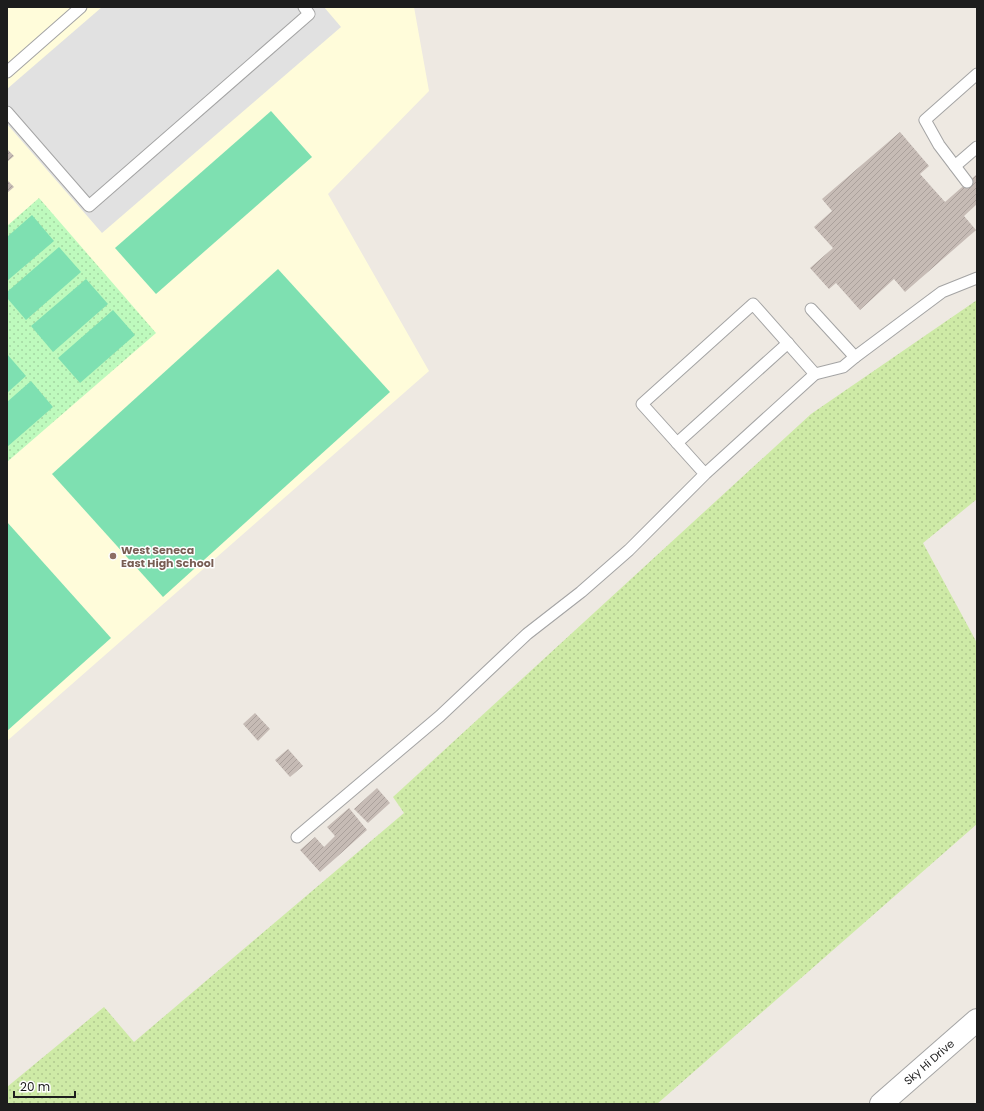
<svg xmlns="http://www.w3.org/2000/svg" width="984" height="1111" viewBox="0 0 984 1111" font-family="Poppins,sans-serif">
<defs>
<pattern id="grass-dots" width="8" height="8" patternUnits="userSpaceOnUse"><rect width="8" height="8" fill="#ceeaa6"/><path d="M2 2h.1M6 6h.1" fill="none" stroke="#b0c88e" stroke-width="1.8" stroke-linecap="round"/></pattern>
<pattern id="park-dots" width="8" height="8" patternUnits="userSpaceOnUse"><rect width="8" height="8" fill="#befabd"/><path d="M2 2h.1M6 6h.1" fill="none" stroke="#a3d6a2" stroke-width="1.8" stroke-linecap="round"/></pattern>
<pattern id="building-hatch" width="6" height="6" patternUnits="userSpaceOnUse"><rect width="6" height="6" fill="#c6bbb5"/><path d="M-1 1l2-2M0 6l6-6M5 7l2-2" fill="none" stroke="#aaa09b"/></pattern>
</defs>
<rect width="100%" height="100%" fill="#eee9e2"/>
<polygon fill="#fffcda" points="7,7 414,7 429,91 328,194 429,371 7,741"/>
<polygon fill="url(#grass-dots)" points="977,300 977,499 923,543 977,643 977,824 657,1104 7,1104 7,1087 104,1007 134,1042 404,813 393,797 811,414"/>
<polygon fill="url(#park-dots)" points="39,198 156,333 7,462 7,226"/>
<g fill="#7ee0b1">
<polygon points="271,111 312,157 156,294 115,248"/>
<polygon points="32,215 54,241 7,281 7,237"/>
<polygon points="59,247 81,272 26,320 7,298 7,292"/>
<polygon points="278,269 390,392 163,597 52,474"/>
<polygon points="86,279 108,304 53,352 31,326"/>
<polygon points="113,310 135,335 80,383 58,358"/>
<polygon points="7,354 26,376 7,393"/>
<polygon points="31,381 53,407 7,447 7,402"/>
<polygon points="7,522 111,638 7,731"/>
</g>
<polygon fill="#e1e1e1" points="102,7 324,7 341,27 102,233 7,124 7,89"/>
<g fill="url(#building-hatch)">
<polygon points="900,132 929,166 920,174 945,202 977,174 977,204 964,216 976,230 905,292 894,279 860,310 836,283 829,289 810,268 833,248 814,227 832,211 822,199"/>
<polygon points="7,149 14,156 7,162"/>
<polygon points="7,180 14,187 7,193"/>
<polygon points="255,713 270,729 258,741 243,724"/>
<polygon points="288,749 303,766 290,777 275,760"/>
<polygon points="377,788 390,803 368,823 354,809"/>
<polygon points="349,808 367,830 320,872 300,850 315,837 324,847 335,836 327,827"/>
</g>
<g fill="none" stroke-linecap="round" stroke-linejoin="round">
<defs>
<g id="lane">
<polyline points="7,72 81,7"/>
<polyline points="7,112 89,206 309,14 304,7"/>
<polyline points="955,166 977,147"/>
<polyline points="967,182 939,145 925,120 977,74"/>
<polyline points="811,309 855,357 843,367 815,374"/>
<polyline points="855,357 942,292 977,278"/>
<polyline points="677,443 788,343"/>
<polyline points="297,837 440,716 527,634 581,592 629,550 705,474 642,404 753,304 815,374 705,474"/>
</g>
<polyline id="street" points="881,1104 977,1020"/>
</defs>
<use href="#lane" stroke="#a4a4a4" stroke-width="13"/>
<use href="#street" stroke="#a4a4a4" stroke-width="24"/>
<use href="#lane" stroke="#fff" stroke-width="11"/>
<use href="#street" stroke="#fff" stroke-width="22"/>
</g>
<circle fill="#8d6e63" stroke="#fff" stroke-width="1.5" cx="113" cy="556" r="4"/>
<g text-anchor="middle" stroke-width="3" stroke-linejoin="round" paint-order="stroke">
<g font-size="11" font-weight="bold" fill="#785e54" stroke="#fff" text-anchor="start">
<text x="121" y="554">West Seneca<tspan x="121" dy="13">East High School</tspan></text>
</g>
<g font-size="11" fill="#1d1d1d" stroke="#fff">
<text transform="translate(929 1062) rotate(-41)" y="4">Sky Hi Drive</text>
</g>
</g>
<rect width="984" height="1111" fill="none" stroke="#1d1d1d" stroke-width="16"/>
<path d="M14 1091v6h61v-6" fill="none" stroke="#1d1d1d" stroke-width="2"/>
<text x="20" y="1091" font-size="12" fill="#1d1d1d" stroke="#ffffff" stroke-width="3" paint-order="stroke">20 m</text>
</svg>
